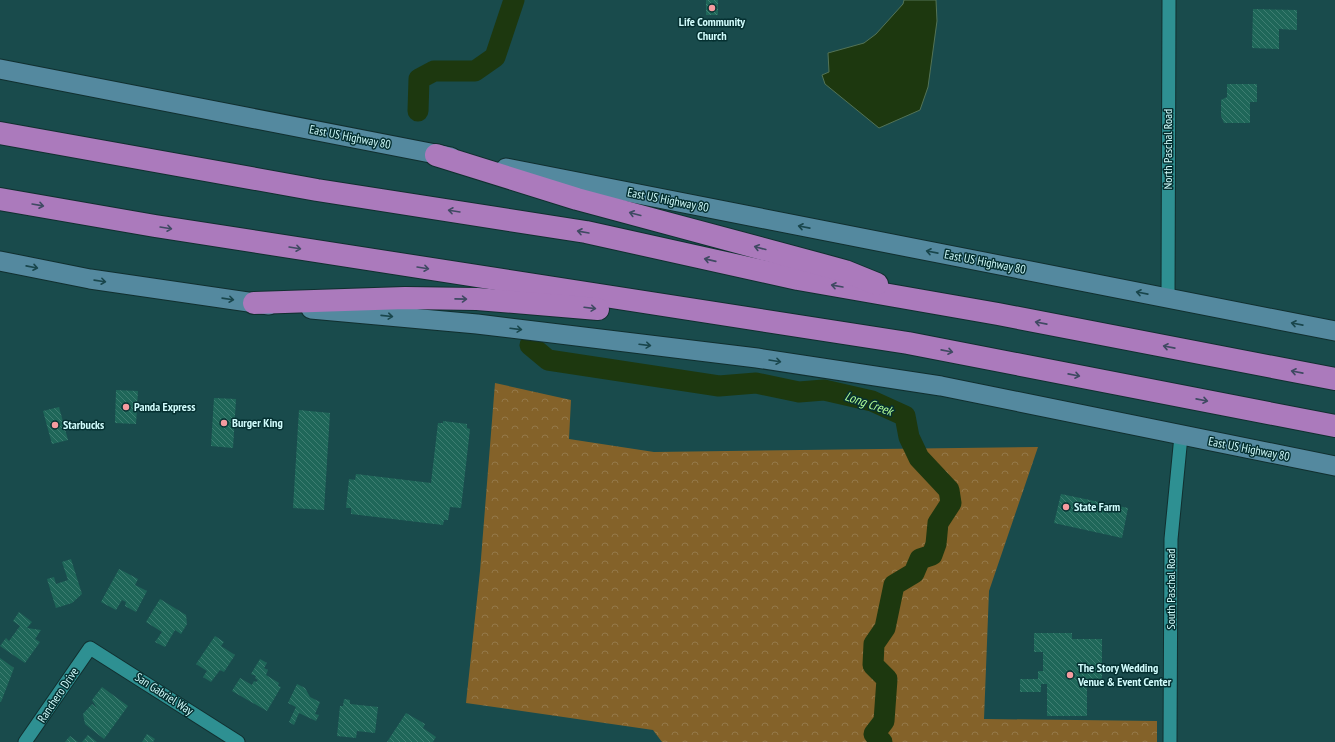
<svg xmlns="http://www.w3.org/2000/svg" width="1335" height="742" viewBox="0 0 1335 742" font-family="'PT Sans Narrow',sans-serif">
<defs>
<pattern id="forest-crowns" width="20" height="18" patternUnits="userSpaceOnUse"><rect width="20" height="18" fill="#846229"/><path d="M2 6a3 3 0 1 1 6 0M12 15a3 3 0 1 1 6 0" fill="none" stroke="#947949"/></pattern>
<pattern id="building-back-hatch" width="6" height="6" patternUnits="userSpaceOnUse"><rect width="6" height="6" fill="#1f6759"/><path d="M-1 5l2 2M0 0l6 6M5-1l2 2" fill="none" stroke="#3e7e72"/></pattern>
</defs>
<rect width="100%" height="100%" fill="#194b4c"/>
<polygon fill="url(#forest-crowns)" points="495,383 571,400 569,439 654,452 1038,447 989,591 984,719 1157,721 1157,742 662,742 653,730 466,703 480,571"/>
<polygon fill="#1d380f" stroke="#537356" points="904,0 936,0 937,21 928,87 920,110 879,128 825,84 822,75 829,72 828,53 864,43 876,34 903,4"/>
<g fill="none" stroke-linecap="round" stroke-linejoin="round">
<g stroke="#1d380f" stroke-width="21">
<polyline points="418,111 419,79 434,71 475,71 495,57 514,0"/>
<polyline points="530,345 548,360 719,386 756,383 799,392 824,390 872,401 905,416 909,437 919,458 949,490 951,503 938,523 936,544 932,555 920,559 914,573 894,585 885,628 874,644 873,665 887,679 884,721 874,734 882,742"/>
</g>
</g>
<g fill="url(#building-back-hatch)">
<rect x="706" y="0" width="12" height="15"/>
<polygon points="1253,9 1297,10 1297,30 1279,29 1279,49 1252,48"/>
<polygon points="1227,84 1257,84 1257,102 1250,102 1250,123 1224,123 1221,116 1221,100 1227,97"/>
<polygon points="116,390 138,391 136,424 115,423"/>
<polygon points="214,398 236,399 233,448 211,446"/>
<polygon points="59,407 68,440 52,444 43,411"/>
<polygon points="299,410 330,413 324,510 293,508"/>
<polygon points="443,421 467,424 467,428 470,429 461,508 450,507 448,520 444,520 443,525 351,514 351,508 346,508 349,479 355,480 356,474 431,483 438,423 443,423"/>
<polygon points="1061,494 1128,508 1122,538 1054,523"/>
<polygon points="71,559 82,594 72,603 56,608 47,579 54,577 56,584 68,580 62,562"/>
<polygon points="119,569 138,579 135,585 147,591 136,612 125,606 126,602 122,600 116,610 101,602"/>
<polygon points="160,599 186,615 187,624 181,634 175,630 165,647 155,642 162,632 146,622"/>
<polygon points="19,612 32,622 27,628 41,630 35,639 40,642 25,663 0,646 6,638 9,641 20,626 13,621"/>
<polygon points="1034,633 1072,633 1072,639 1102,639 1102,680 1087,680 1087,716 1047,716 1047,684 1041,684 1041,692 1020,692 1020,679 1038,679 1038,671 1043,671 1043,652 1034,652"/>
<polygon points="215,636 224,642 221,646 235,655 224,672 220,670 211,682 203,677 207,671 196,664"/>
<polygon points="0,658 14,668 1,702 0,702"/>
<polygon points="260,659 267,663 264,668 268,670 266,675 279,683 278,686 281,687 267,711 232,691 240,678 252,685 254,681 256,682 258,680 255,678 256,676 251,674"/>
<polygon points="297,684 305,688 310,697 320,702 315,714 319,715 316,721 299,713 294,725 289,722 296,707 288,703"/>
<polygon points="102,687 128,706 104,739 85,724 83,714 92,704 97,708 92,700"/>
<polygon points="344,699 350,700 350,704 378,707 375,733 357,731 356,738 337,736 340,706 343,706"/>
<polygon points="406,713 425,724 423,728 436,737 433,742 387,742"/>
<polygon points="147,734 155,739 153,742 142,742"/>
<polygon points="88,735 97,742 82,742"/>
<polygon points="70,736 78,742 65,742"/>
</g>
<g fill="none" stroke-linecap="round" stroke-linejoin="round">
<defs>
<g id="street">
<polyline points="1168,298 1169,0"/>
<polyline points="25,742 90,648 238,742"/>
<polyline points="1170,742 1171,539 1181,436"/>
</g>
<g id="secondary">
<polyline points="0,69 451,157"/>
<polyline points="506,168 1335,331"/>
<polyline points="0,261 90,279 269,305"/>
<polyline points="311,309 477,324 757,358 941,386 1335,466"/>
</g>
<g id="highway">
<polyline points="0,133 317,190 586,232 798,279 998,314 1335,379"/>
<polyline points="436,155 577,199 845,271 877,284"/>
<polyline points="0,199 155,226 908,343 1335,426"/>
<polyline points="254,303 405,298 477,299 598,309"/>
</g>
</defs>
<use href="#street" stroke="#112f2f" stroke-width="15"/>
<use href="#secondary" stroke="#112f2f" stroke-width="21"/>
<use href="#highway" stroke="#112f2f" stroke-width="24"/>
<use href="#street" stroke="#2e9092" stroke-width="13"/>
<use href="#secondary" stroke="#54899f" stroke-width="19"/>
<use href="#highway" stroke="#ab7abc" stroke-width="22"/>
</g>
<defs><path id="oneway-shaft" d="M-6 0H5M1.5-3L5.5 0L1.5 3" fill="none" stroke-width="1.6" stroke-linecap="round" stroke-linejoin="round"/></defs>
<g stroke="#3f4a62">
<use href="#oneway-shaft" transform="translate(38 205) rotate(10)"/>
<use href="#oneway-shaft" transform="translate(454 211) rotate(-171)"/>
<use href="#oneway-shaft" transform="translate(635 214) rotate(-165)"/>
<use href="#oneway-shaft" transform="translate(166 228) rotate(9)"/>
<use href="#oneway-shaft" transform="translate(583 232) rotate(-170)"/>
<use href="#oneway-shaft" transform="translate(295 248) rotate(9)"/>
<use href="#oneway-shaft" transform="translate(760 248) rotate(-165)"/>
<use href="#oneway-shaft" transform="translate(710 260) rotate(-167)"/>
<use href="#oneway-shaft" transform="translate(423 268) rotate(9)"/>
<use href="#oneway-shaft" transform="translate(837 286) rotate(-170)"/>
<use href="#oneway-shaft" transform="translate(461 299) rotate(1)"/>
<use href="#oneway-shaft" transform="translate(590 308) rotate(7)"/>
<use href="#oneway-shaft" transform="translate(1041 323) rotate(-169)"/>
<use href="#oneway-shaft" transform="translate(1169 347) rotate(-169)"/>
<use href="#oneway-shaft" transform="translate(947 351) rotate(11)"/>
<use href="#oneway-shaft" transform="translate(1297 372) rotate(-169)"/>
<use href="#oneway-shaft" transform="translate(1074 375) rotate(11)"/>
<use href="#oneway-shaft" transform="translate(1202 400) rotate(11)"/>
</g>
<g stroke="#19464c">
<use href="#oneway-shaft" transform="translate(804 227) rotate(-169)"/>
<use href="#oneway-shaft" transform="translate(932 252) rotate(-169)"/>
<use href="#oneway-shaft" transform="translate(32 267) rotate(11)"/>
<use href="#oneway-shaft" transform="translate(100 281) rotate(8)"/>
<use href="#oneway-shaft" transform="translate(1142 293) rotate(-169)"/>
<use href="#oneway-shaft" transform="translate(228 299) rotate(8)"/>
<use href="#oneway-shaft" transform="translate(387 316) rotate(6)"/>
<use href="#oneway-shaft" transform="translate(1297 324) rotate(-169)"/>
<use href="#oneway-shaft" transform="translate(516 329) rotate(7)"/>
<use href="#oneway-shaft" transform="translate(645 345) rotate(7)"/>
<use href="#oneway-shaft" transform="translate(775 361) rotate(9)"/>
</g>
<g fill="#f59b9f" stroke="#053031" stroke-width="1.5">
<circle cx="712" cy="8" r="4"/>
<circle cx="126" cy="407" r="4"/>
<circle cx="224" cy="423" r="4"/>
<circle cx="55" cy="425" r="4"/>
<circle cx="1066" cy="507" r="4"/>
<circle cx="1070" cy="675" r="4"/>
</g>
<g text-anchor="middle" stroke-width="3" stroke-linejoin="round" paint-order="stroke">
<g font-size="12" font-weight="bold" fill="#d1fcfc" stroke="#053031" text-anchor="start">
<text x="712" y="26" text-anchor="middle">Life Community<tspan x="712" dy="14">Church</tspan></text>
<text x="134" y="411">Panda Express</text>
<text x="232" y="427">Burger King</text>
<text x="63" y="429">Starbucks</text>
<text x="1074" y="511">State Farm</text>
<text x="1078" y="672">The Story Wedding<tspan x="1078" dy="14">Venue &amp; Event Center</tspan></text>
</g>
<g font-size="12" fill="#d1fcfc" stroke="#053031">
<text transform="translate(350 137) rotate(11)" y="4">East US Highway 80</text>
<text transform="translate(1168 149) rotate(-90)" y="4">North Paschal Road</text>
<text transform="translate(668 200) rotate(11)" y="4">East US Highway 80</text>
<text transform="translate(985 262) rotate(11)" y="4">East US Highway 80</text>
<text transform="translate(1249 449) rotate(11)" y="4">East US Highway 80</text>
<text transform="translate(1171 589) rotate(-90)" y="4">South Paschal Road</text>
<text transform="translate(164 694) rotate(33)" y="4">San Gabriel Way</text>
<text transform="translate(58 695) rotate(-56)" y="4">Ranchero Drive</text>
</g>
<g font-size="13" font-style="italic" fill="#b2fb94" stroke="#053031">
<text transform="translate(869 403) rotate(19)" y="5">Long Creek</text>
</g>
</g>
</svg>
